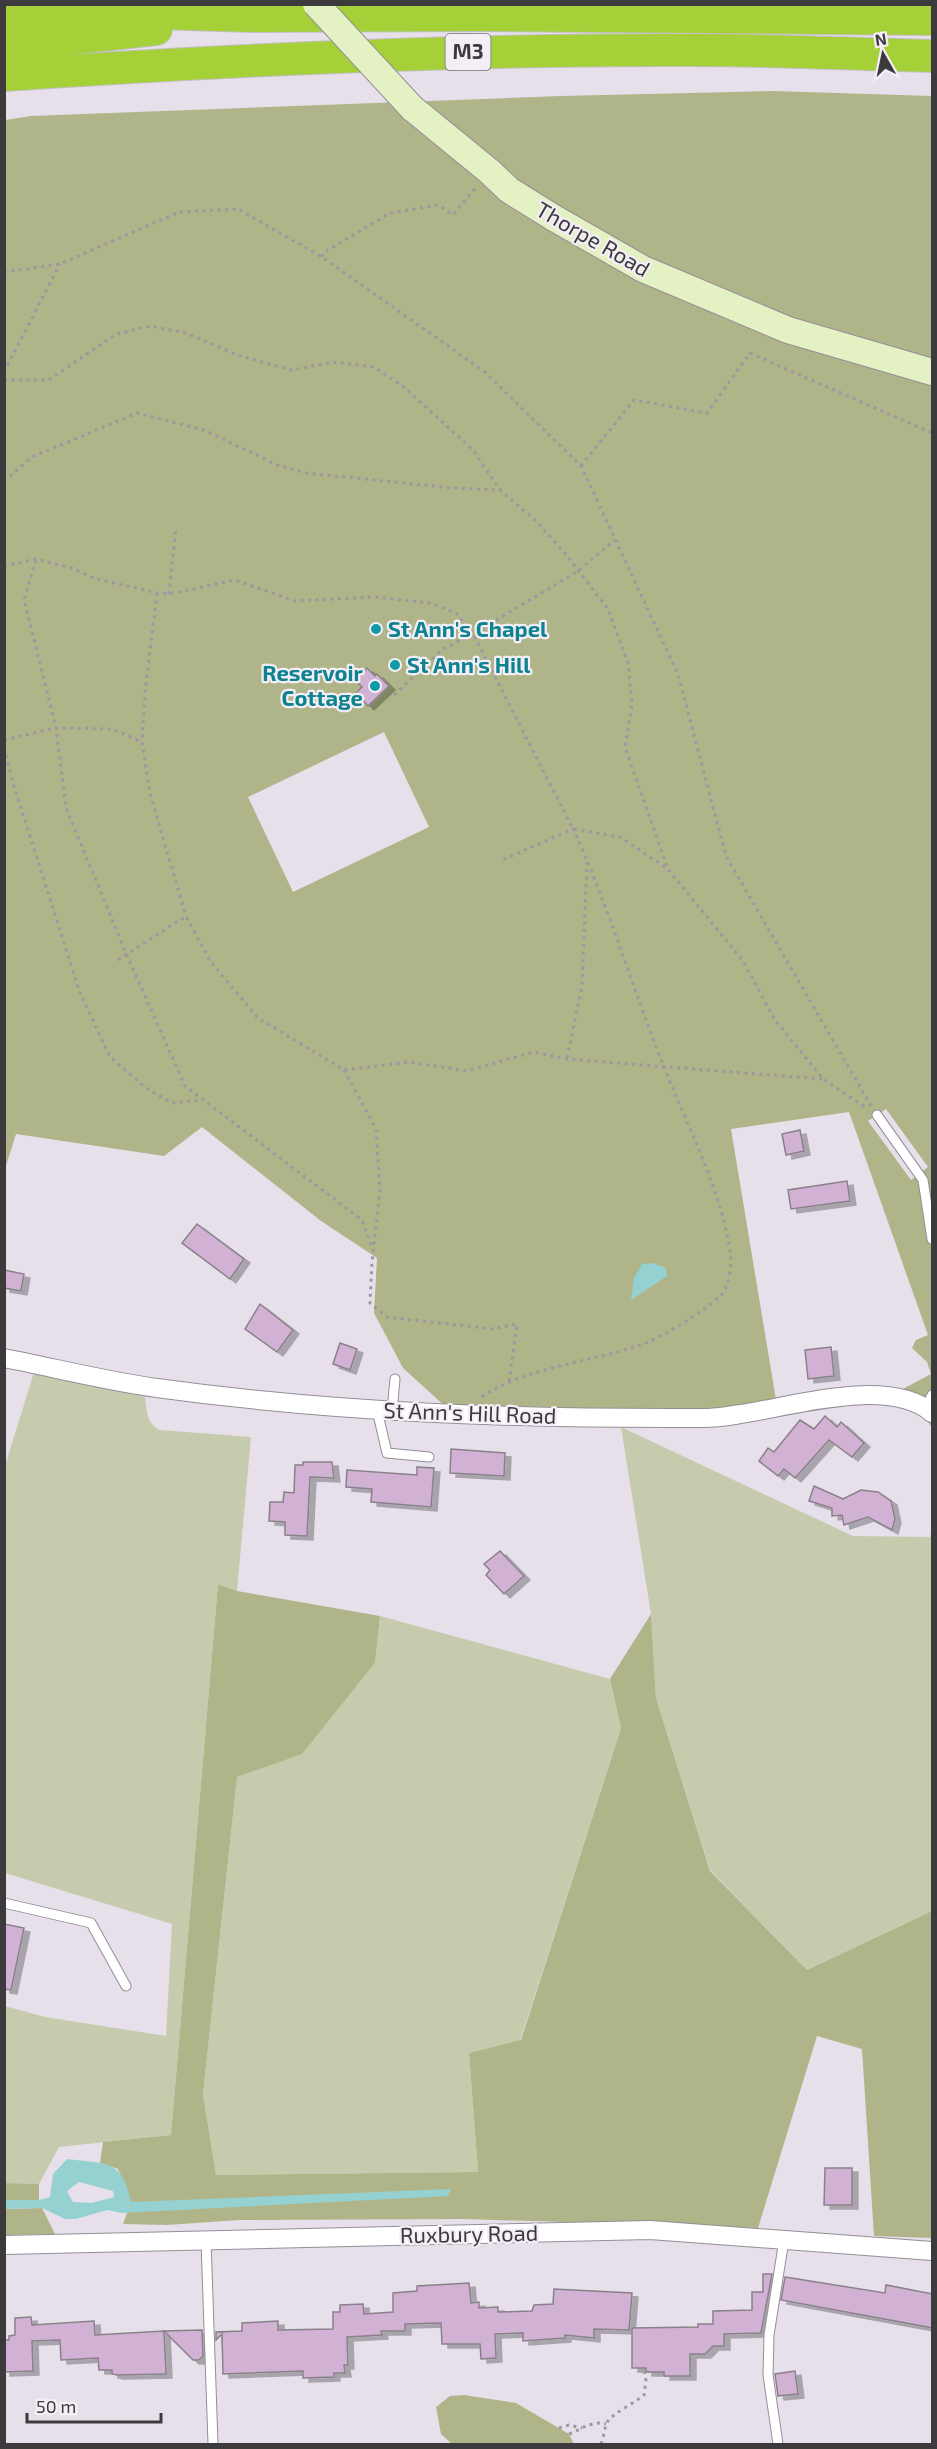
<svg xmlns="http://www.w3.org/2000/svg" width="937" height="2449" viewBox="0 0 937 2449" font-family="'Exo 2',sans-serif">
<defs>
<filter id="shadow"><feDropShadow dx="6" dy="4" stdDeviation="0" flood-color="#0004"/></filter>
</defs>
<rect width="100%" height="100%" fill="#e7e0ea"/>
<g fill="#c7cbae">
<path d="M34 1372 145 1397C147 1411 146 1423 160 1430L251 1437 237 1591 218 1584 171 2135 59 2147 39 2184 5 2183V2006L45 2017 166 2036 172 1924 5 1873V1466Z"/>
<polygon points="621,1427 853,1536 930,1537 932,1526 932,1911 807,1970 710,1870 656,1698 651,1614"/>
<polygon points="380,1616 610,1679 621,1728 520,2041 469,2053 478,2172 216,2175 203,2094 237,1777 302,1753 375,1663"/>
</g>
<g fill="#afb589" fill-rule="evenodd">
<path d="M773 91 932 96V1427L901 1390 931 1374 927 1362 912 1348 916 1340 928 1335 849 1112 731 1129 776 1400 707 1410 448 1409 403 1368 374 1313 377 1258 321 1221 202 1127 164 1156 16 1134 5 1169V120L31 116 560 96ZM384 732 429 827 293 892 248 797ZM886 1109 928 1167 911 1180 868 1121Z"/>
<polygon points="218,1584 237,1591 380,1616 375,1663 302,1754 237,1777 203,2094 216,2175 478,2172 469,2053 521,2040 621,1728 610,1679 651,1614 656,1698 710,1871 807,1970 932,1911 932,2238 874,2236 862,2049 817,2036 758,2228 464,2219 239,2220 167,2225 123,2224 131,2202 118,2169 100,2163 103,2142 171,2135"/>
<polygon points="5,2183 39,2184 39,2200 5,2200"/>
<polygon points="42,2208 55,2234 5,2235 4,2209"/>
<polygon points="464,2395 516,2403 569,2434 574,2444 452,2444 441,2434 436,2407 450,2396"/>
</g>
<g fill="#96d1d2" fill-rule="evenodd">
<polygon points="653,1263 666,1268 667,1276 631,1300 634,1278 642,1264"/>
<path d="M67 2159C107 2164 122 2159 131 2202L451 2189 448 2196 122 2213 107 2210 76 2219H65L42 2208 5 2209V2200H39L50 2197 53 2174ZM79 2182 113 2191 114 2197 92 2203 73 2202 67 2191Z"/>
</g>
<g fill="#d1b1d4" stroke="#898189" stroke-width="1.5" filter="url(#shadow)">
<polygon points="367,668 375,676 377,674 389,686 368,706 356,693 362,687 355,680"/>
<polygon points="800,1130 804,1151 786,1155 782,1134"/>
<polygon points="847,1181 850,1201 791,1209 788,1190"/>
<polygon points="197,1224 244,1259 230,1279 182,1243"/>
<polygon points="4,1270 24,1274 21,1291 4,1288"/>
<polygon points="260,1304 293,1330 277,1352 245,1329"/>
<polygon points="340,1343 357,1349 350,1370 333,1364"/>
<polygon points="831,1347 834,1376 808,1379 805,1350"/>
<polygon points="825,1416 837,1427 841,1422 864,1443 852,1457 829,1440 795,1478 784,1469 778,1476 759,1461 768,1448 774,1452 800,1420 814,1429"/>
<polygon points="451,1449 505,1453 504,1476 450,1473"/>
<polygon points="303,1462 332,1462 334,1478 310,1477 307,1536 285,1535 285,1522 269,1521 270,1502 283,1502 284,1492 294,1493 295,1465 303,1465"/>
<polygon points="417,1467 434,1468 431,1507 371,1502 372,1489 346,1487 347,1470 417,1475"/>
<polygon points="814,1486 843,1499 861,1490 878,1492 891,1501 895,1519 892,1530 868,1517 844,1525 842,1515 832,1516 832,1508 809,1501"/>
<polygon points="500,1551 524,1576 504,1594 486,1575 490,1570 484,1564"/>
<polygon points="4,1924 24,1928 11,1990 4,1989"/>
<polygon points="825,2168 852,2168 852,2205 824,2205"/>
<polygon points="763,2274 772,2274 761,2333 724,2334 724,2346 713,2346 705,2354 690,2354 690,2376 664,2376 664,2372 646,2372 646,2368 632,2368 632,2328 698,2327 698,2324 713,2324 713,2311 752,2310 752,2292 763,2292"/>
<polygon points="785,2277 885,2293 886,2285 933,2294 933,2328 781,2300"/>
<polygon points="469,2283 471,2303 479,2302 479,2308 498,2307 498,2312 532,2311 534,2305 553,2304 554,2289 632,2293 629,2330 594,2329 594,2338 565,2335 565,2338 523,2341 523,2333 495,2334 496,2358 481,2359 480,2344 442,2344 441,2323 405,2324 405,2331 381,2331 382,2335 347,2337 348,2365 344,2365 345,2373 334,2373 334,2377 303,2378 303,2371 223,2374 222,2334 216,2340 216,2332 242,2331 242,2323 278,2321 278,2330 333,2329 333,2312 340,2312 340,2305 363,2304 364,2314 393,2312 393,2293 417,2291 417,2286"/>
<polygon points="31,2317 32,2325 94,2321 95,2335 164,2331 166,2374 117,2375 112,2374 112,2370 99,2370 98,2358 61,2360 60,2340 32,2341 33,2371 4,2372 4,2340 9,2340 9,2336 15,2335 15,2318"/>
<polygon points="202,2330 203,2356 199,2360 193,2360 164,2331"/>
<polygon points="795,2371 798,2394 778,2396 775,2374"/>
</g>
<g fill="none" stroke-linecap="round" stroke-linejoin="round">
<defs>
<g id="lane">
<polyline points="877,1115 923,1180 932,1239"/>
<polyline points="926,1407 932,1395"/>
<polyline points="377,1410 387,1453 429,1457"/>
<polyline points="392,1411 395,1379"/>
<polyline points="4,1903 91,1923 126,1986"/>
<polyline points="206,2240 213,2444"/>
<polyline points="778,2444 768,2375 769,2335 784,2240"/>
</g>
<g id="street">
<path d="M4 1358C55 1368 106 1381 157 1388 338 1413 521 1419 703 1418 764 1418 881 1370 932 1413"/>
<polyline points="4,2245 650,2230 932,2251"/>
</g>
<polyline id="secondary" points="412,108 489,171 509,190 554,218 643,269 788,330 932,372"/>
<g id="highway">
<polyline points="4,17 90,11 252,16 478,15 932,19"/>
<polyline points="4,46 156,29"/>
<path d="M4 75C225 60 446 50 667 50 755 49 844 54 932 56"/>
</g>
</defs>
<use href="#lane" stroke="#948e97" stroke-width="11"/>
<use href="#street" stroke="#948e97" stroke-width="20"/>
<use href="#secondary" stroke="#948e97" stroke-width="28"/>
<use href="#highway" stroke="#c1c0c1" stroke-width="34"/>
<g stroke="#9d989f" stroke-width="3" stroke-dasharray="3 4.5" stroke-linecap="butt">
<polyline points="322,257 323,253 390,213 438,205 453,215 477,186"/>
<polyline points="4,272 60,264 179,212 238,209 322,257 485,372 581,466 678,674 726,856 871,1106"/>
<polyline points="4,372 60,264"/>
<polyline points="4,380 49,380 116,334 150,326 186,333 237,355 292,370 333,362 374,367 404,387 473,450 500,490"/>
<polyline points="581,466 634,400 707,413 750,353 932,433"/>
<polyline points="4,481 32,457 137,413 204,430 277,465 306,473 452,488 500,490 535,520 564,552 608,609 628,663 632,704 625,747 667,867"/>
<polyline points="36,560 24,599 56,728 66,808 126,953 185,1086 362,1220 373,1250"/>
<polyline points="4,566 36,559 72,568 93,578 157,593 169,594 235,580 295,601 375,597 430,603 456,613 473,634 573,829 620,837 668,869 743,961 775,1020 823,1079 868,1109"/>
<polyline points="157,593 145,692 142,742 150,794 186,916"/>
<polyline points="169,594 176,528"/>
<polyline points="394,695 443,649 473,634 578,571 615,540"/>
<polyline points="4,740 56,728 113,729 142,742"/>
<polyline points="4,748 14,786 80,993 110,1057 146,1088 172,1103 201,1100"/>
<polyline points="118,960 186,916 210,961 258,1018 344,1070 409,1062 467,1071 534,1052 566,1059 822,1079"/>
<polyline points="567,1058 582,986 587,862"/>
<polyline points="344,1070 376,1129 380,1191 372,1262 370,1303 387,1317 493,1329 517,1324 509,1383"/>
<path d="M482 1397C523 1368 590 1362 637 1346 660 1339 701 1313 719 1297 730 1288 732 1264 730 1250 719 1185 688 1128 664 1067 632 988 609 906 573 829L500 861"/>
<polyline points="559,2428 569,2425 582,2428"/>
<path d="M569 2434C582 2429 593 2420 606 2424"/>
<path d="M601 2444C604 2437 604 2428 608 2421 612 2414 636 2402 644 2395L646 2381 644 2368"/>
</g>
<use href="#lane" stroke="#fff" stroke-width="9"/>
<use href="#street" stroke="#fff" stroke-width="18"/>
<use href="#secondary" stroke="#e4f1c3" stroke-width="26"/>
<use href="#highway" stroke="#a6d037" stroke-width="32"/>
<defs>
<polyline id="secondary-bridge" points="316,4 412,108"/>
</defs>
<use href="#secondary-bridge" stroke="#948e97" stroke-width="28" stroke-linecap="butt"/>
<use href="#secondary-bridge" stroke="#e4f1c3" stroke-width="26"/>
</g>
<g fill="#0f9aa8" stroke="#f4eef7" stroke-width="2">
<circle cx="376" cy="629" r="6"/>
<circle cx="395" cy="665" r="6"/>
<circle cx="375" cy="686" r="6"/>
</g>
<g text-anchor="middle" stroke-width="4.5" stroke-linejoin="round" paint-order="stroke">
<rect fill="#f4eef7" stroke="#747076" stroke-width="1.5" x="445.5" y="34" width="45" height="36" rx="4.5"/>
<g font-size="21" font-weight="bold" fill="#3d3a3e">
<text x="468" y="59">M3</text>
</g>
<g font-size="22" fill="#3d3a3e" stroke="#f4eef7">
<text transform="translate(593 239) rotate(30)" y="8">Thorpe Road</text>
<text transform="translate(470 1413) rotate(2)" y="8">St Ann's Hill Road</text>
<text transform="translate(469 2234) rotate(-1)" y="8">Ruxbury Road</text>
</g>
<g font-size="22" font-weight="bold" fill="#0d838f" stroke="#f4eef7" text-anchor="start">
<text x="388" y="637">St Ann's Chapel</text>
<text x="407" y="673">St Ann's Hill</text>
<text x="363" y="681" text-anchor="end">Reservoir<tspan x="363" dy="25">Cottage</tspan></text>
</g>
</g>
<rect width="937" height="2449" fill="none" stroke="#3d3a3e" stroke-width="12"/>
<g transform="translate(883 54) rotate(351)" stroke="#f4eef7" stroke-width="4.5" paint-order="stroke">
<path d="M0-4.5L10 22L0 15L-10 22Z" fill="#3d3a3e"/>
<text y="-9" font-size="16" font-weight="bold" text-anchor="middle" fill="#3d3a3e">N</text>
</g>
<path d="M27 2413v9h134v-9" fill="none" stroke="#3d3a3e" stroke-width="3"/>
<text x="36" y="2413" font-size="18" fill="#3d3a3e" stroke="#f4eef7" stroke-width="4.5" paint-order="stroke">50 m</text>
</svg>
